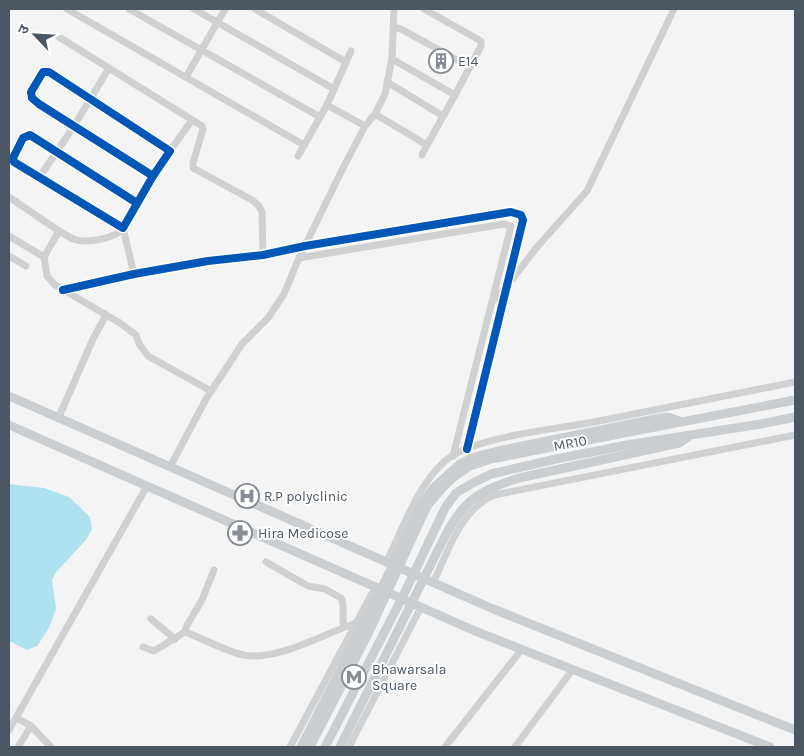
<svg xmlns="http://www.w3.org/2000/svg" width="804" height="756" viewBox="0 0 804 756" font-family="Karla,'Noto Sans Devanagari',sans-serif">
<rect width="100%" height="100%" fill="#f4f4f4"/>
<polygon fill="#aee2f0" points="9,484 44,488 69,497 90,517 92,529 86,540 56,572 52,580 56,609 49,628 37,646 27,650 9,641"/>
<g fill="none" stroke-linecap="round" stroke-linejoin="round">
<g stroke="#ced0d2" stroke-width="7">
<polyline points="67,9 304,145"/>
<polyline points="129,9 320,117"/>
<polyline points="194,9 334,89"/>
<polyline points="255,9 346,62"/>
<polyline points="393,27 401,29 470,67"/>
<polyline points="59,37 202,126 203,129 193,163 193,168 252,200 259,206 262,212 263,255"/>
<polyline points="392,59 455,95 481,46 481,41 424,9"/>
<polyline points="186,77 225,9"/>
<polyline points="387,82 443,116"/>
<polyline points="327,105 365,126"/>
<polyline points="375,114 427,145 455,95"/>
<polyline points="170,151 192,120"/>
<polyline points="422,155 427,145"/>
<polyline points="298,156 327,105 351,51"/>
<polyline points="39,178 74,126 109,68"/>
<polyline points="9,197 59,231 44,257 47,276 55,285 120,323 136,335 139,344 148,356 211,391"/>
<polyline points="137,203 30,135 23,138 13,158 14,162 123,228 153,176 170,151 49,72 43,72 31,92 32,98 39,104 153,176"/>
<polyline points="123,228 134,274"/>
<path d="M59 231C65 234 71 239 77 240 89 243 117 238 123 228"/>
<polyline points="9,236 44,257"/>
<polyline points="9,256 26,266"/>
<polyline points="299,258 504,224 511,226 453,456"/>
<polyline points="63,290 134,274 208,261 263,255 305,246 511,212 521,215 523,220 467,449"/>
<polyline points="493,301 507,286 537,247 587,191 674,9"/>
<polyline points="58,419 93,339 106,315"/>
<polyline points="170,467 206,399 242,344 268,318 284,294 299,258 343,168 365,126 375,114 385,94 392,58 394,9"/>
<path d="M266 562 308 586 325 589 341 598C346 607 341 616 344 627"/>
<path d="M386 563C403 529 416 487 445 461 472 437 556 429 594 422 661 409 728 395 795 382"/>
<path d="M433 583C448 552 460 510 494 495L795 435"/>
<polyline points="151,619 175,639"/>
<polyline points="185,632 186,627 202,600 214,570"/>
<path d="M143 647 154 651 185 632C204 639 223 650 243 655 277 662 324 633 357 623"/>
<polyline points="17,718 31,726 51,747"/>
<polyline points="9,730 147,486"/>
<polyline points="18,747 31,726"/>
<polyline points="290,747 376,586"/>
<polyline points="349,747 421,607"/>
<polyline points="445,747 522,649"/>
<polyline points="515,747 573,669"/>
</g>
<g stroke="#caced1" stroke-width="9">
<polyline points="9,396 491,608 795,730"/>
<polyline points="655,419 668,417 679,421"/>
<polyline points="9,425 475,631 770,747"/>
<polyline points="661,447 679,443 688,437"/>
<polyline points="310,747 368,634 427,506 443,487 455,476 470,466 491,459 795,400"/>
<polyline points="325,747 402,598 445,508 456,493 471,484 491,474 556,459 627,445 761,424 795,417"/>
</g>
<g stroke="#caced1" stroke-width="9">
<polyline points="301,747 376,600 422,504 433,488 460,464 474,457 498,451 655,419"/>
<path d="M340 747 441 544C462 503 473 492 519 478L661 447"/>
</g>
<defs>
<g id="cycleway">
<polyline points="137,203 30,135 23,138 13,158 14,162 123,228 153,176 170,151 49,72 43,72 31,92 32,98 39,104 153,176"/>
<polyline points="63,290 134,274 208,261 263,255 305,246 511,212 521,215 523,220 467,449"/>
</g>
</defs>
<use href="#cycleway" stroke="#fff" stroke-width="11"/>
<use href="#cycleway" stroke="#0057b8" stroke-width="8"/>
</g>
<defs>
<symbol id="building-ring" viewBox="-11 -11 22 22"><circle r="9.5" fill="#fff" stroke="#868d94" stroke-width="1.5"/><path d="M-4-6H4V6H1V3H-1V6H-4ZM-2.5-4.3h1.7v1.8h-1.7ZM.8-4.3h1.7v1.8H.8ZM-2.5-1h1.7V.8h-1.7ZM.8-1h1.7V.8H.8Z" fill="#868d94"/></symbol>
<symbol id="hospital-ring" viewBox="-11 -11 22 22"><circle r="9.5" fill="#fff" stroke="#868d94" stroke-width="1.5"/><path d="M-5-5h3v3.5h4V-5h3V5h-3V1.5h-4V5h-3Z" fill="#868d94"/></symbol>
<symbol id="pharmacy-ring" viewBox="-11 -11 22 22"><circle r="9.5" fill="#fff" stroke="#868d94" stroke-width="1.5"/><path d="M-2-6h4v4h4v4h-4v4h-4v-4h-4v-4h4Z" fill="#868d94"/></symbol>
<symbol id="metro-ring" viewBox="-11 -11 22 22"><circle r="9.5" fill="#fff" stroke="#868d94" stroke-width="1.5"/><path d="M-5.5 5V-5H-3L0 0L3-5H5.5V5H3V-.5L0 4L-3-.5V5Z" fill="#868d94"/></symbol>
</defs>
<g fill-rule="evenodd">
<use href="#building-ring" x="427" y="47" width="28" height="28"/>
<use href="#hospital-ring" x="233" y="482" width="28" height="28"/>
<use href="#pharmacy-ring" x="226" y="519" width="28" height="28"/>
<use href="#metro-ring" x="340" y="663" width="28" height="28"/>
</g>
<g text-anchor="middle" stroke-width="4" stroke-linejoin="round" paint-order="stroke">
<g font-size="14" fill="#4a5661" stroke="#fff" text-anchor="start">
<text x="458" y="66">E14</text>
<text x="264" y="501">R.P polyclinic</text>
<text x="258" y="538">Hira Medicose</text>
<text x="372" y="674">Bhawarsala<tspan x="372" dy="16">Square</tspan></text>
</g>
<g font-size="14" fill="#4a5661" stroke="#fff">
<text transform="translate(570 443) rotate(-11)" y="5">MR10</text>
</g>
</g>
<rect width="804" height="756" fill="none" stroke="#4a5661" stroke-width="20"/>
<g transform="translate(35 35) rotate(295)" stroke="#ffffff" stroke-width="4" paint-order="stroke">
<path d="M0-4L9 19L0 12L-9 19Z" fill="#4a5661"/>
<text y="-8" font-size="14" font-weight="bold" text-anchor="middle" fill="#4a5661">उ</text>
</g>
</svg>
